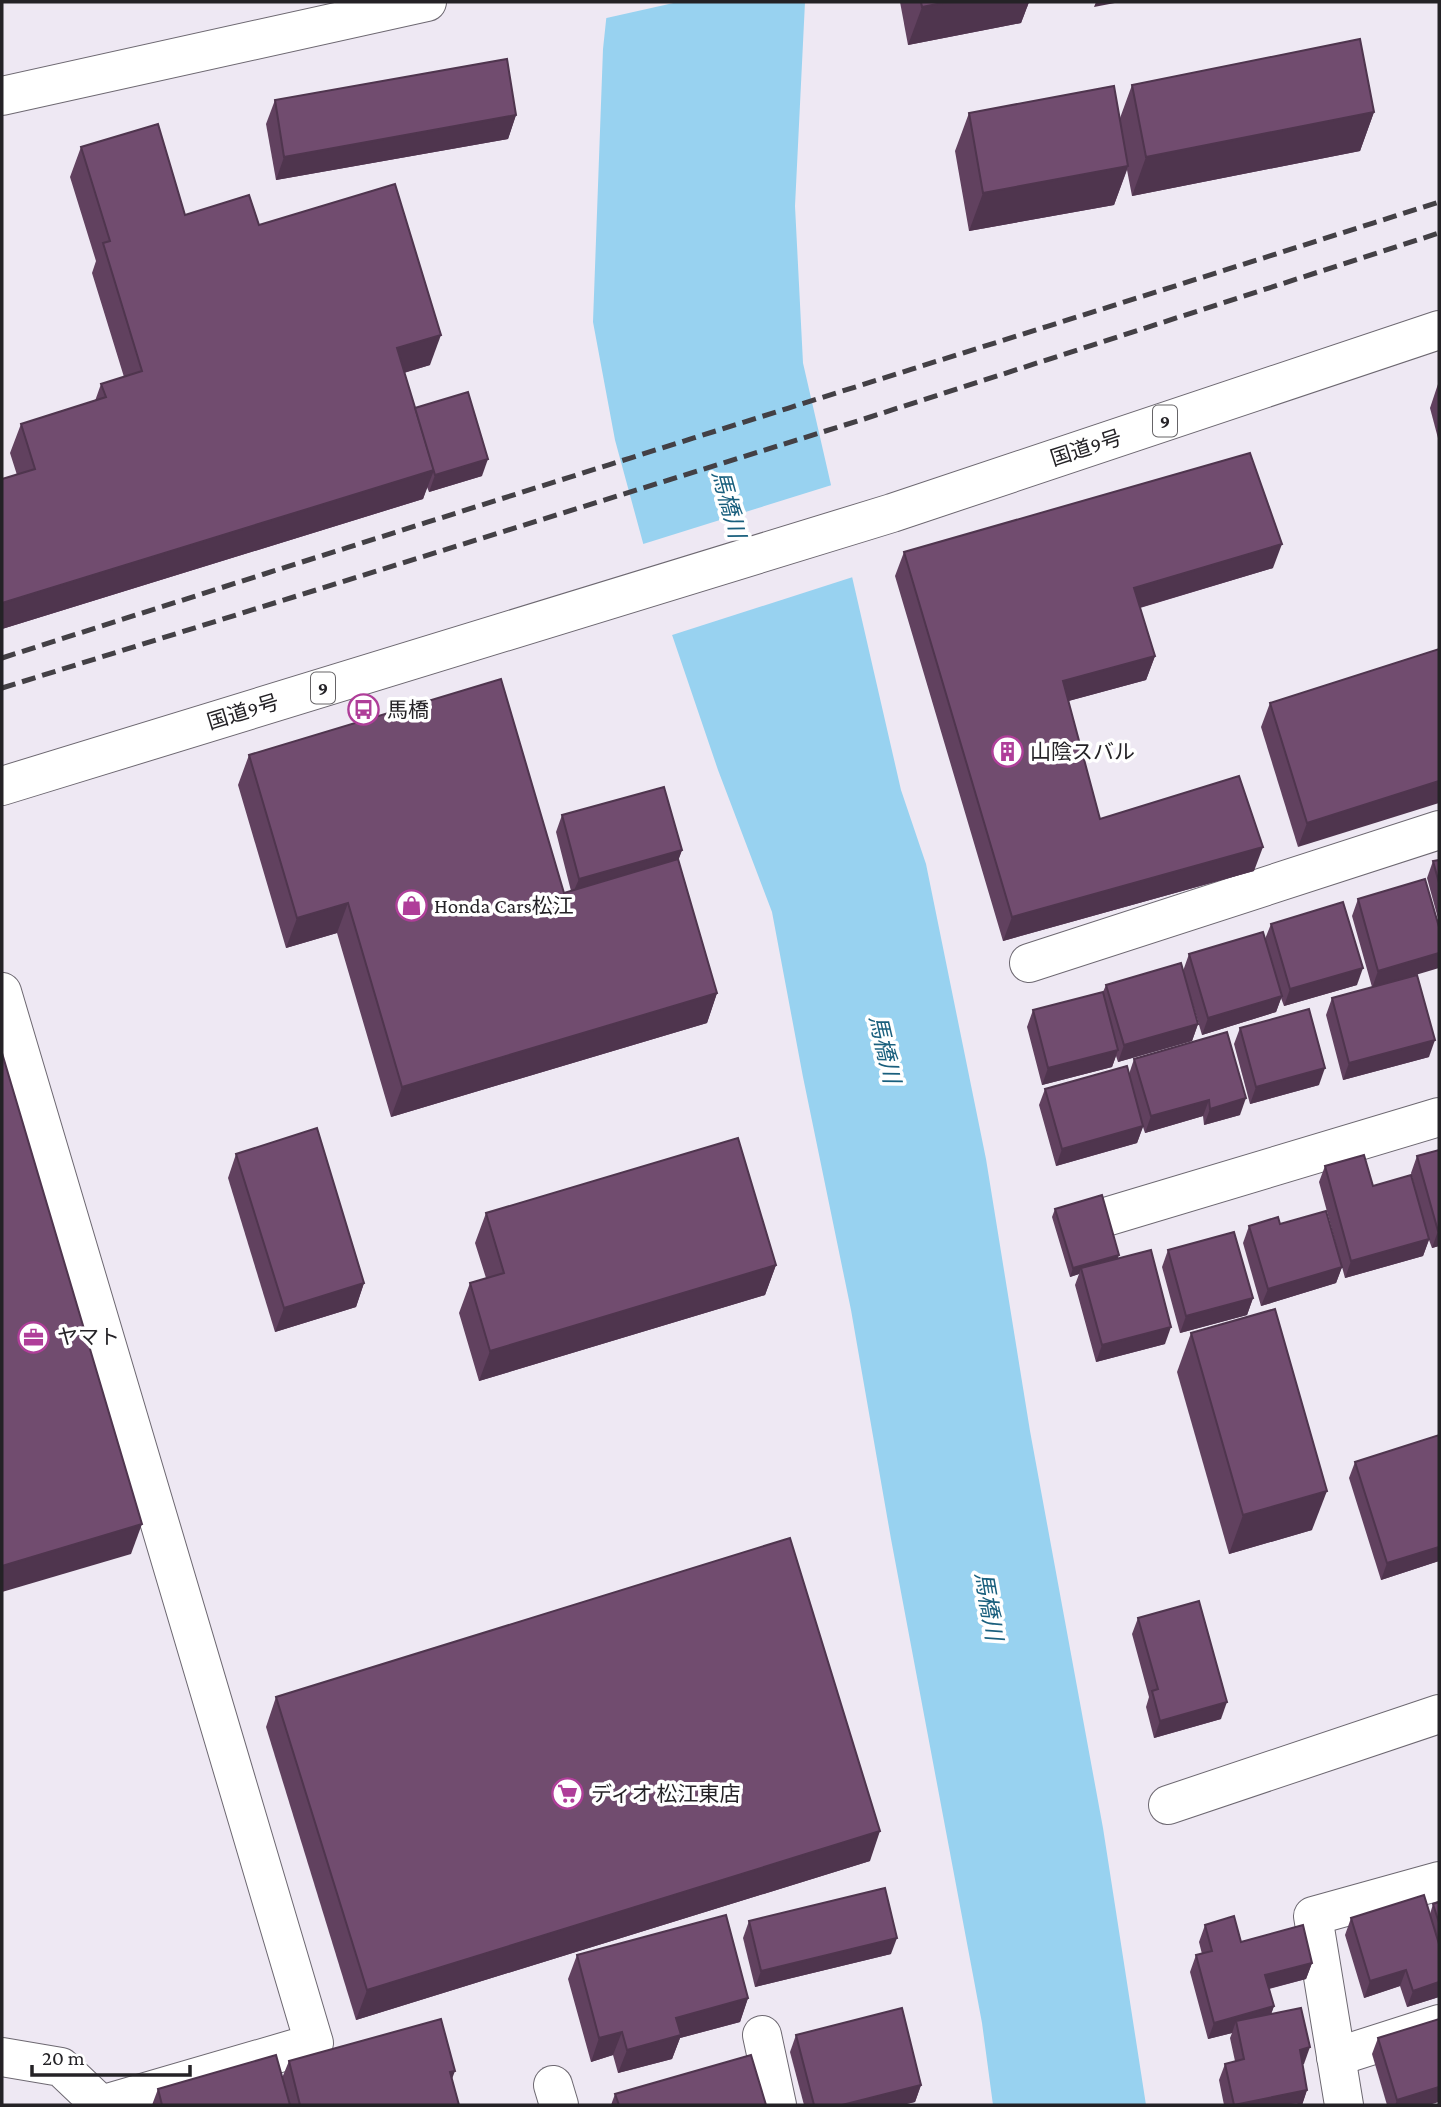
<svg xmlns="http://www.w3.org/2000/svg" width="1441" height="2107" viewBox="0 0 1441 2107" font-family="'Crimson Pro','Noto Sans JP',serif">
<rect width="100%" height="100%" fill="#eee8f3"/>
<polygon fill="#98d2f0" points="608,2 805,2 795,206 803,363 901,790 926,864 986,1159 1030,1431 1103,1828 1146,2105 993,2105 982,2023 891,1539 851,1310 803,1077 772,912 718,770 652,576 615,440 593,322 603,49"/>
<g fill="#eee8f3">
<polygon points="605,2 678,2 602,19"/>
<polygon points="835,484 856,576 669,636 640,545"/>
</g>
<g fill="none" stroke-linecap="round" stroke-linejoin="round">
<defs>
<g id="minor">
<polyline points="2,96 427,2"/>
<polyline points="1029,963 1439,830"/>
<polyline points="2,992 314,2043 101,2105"/>
<polyline points="1109,1216 1439,1117"/>
<polyline points="1168,1805 1439,1714"/>
<polyline points="762,2035 777,2105"/>
<polyline points="2,2057 61,2067 101,2105"/>
<polyline points="1336,2057 1439,2024"/>
<polyline points="553,2085 559,2105"/>
<polyline points="1344,2105 1313,1916 1439,1881"/>
</g>
<polyline id="highway" points="2,786 892,513 1439,330"/>
</defs>
<use href="#minor" stroke="#6d6871" stroke-width="40"/>
<use href="#highway" stroke="#6d6871" stroke-width="40"/>
<use href="#minor" stroke="#fff" stroke-width="38"/>
<use href="#highway" stroke="#fff" stroke-width="38"/>
<g stroke="#434045" stroke-width="5" stroke-dasharray="14 7" stroke-linecap="butt">
<path d="M2 658C480 504 960 355 1439 202"/>
<polyline points="2,688 864,419 1439,233"/>
</g>
</g>
<g fill="#61415f">
<polygon points="900,2 1029,2 1021,23 908,45"/>
<polygon points="1132,85 1374,112 1360,151 1132,196 1127,170 1114,205 969,231 955,151 969,113 1120,118"/>
<polygon points="275,100 516,115 508,139 276,180 266,124"/>
<polygon points="81,147 185,215 259,225 430,365 404,373 415,408 482,476 429,492 427,487 423,499 2,629 2,479 17,475 10,453 21,424 95,401 101,384 124,377 92,273 96,261 70,177"/>
<polygon points="1438,384 1439,384 1439,442 1430,408"/>
<polygon points="904,552 1273,568 1140,608 1155,656 1146,680 1068,701 1100,819 1254,871 1003,941 895,576"/>
<polygon points="1439,649 1298,847 1261,727 1270,703"/>
<polygon points="249,755 564,893 571,891 556,832 562,815 682,850 678,860 717,993 707,1023 391,1117 337,933 286,948 238,785"/>
<polygon points="1439,860 1439,922 1427,878 1433,861"/>
<polygon points="1358,899 1384,984 1429,1057 1343,1080 1326,1015 1332,998 1372,987 1352,916"/>
<polygon points="1271,924 1357,985 1284,1006 1281,998 1276,1012 1202,1035 1183,971 1189,954 1265,939"/>
<polygon points="1106,985 1198,1024 1192,1041 1118,1062 1116,1056 1112,1067 1042,1085 1027,1027 1033,1010 1103,992"/>
<polygon points="1240,1028 1319,1085 1250,1104 1234,1044"/>
<polygon points="1134,1059 1240,1115 1204,1125 1203,1116 1145,1133 1143,1127 1137,1143 1056,1166 1039,1105 1045,1089 1129,1074"/>
<polygon points="1439,1150 1439,1246 1432,1248 1429,1240 1423,1256 1345,1278 1319,1182 1325,1166 1373,1186 1422,1215 1411,1173 1417,1156"/>
<polygon points="236,1154 364,1283 356,1307 275,1332 228,1178"/>
<polygon points="1055,1209 1117,1259 1165,1344 1096,1362 1075,1285 1079,1274 1070,1277 1052,1217"/>
<polygon points="486,1213 776,1265 765,1295 479,1381 459,1313 470,1283 486,1278 475,1243"/>
<polygon points="1280,1224 1342,1267 1336,1283 1261,1306 1243,1243 1249,1226"/>
<polygon points="1168,1250 1253,1298 1247,1315 1180,1333 1162,1267"/>
<polygon points="1191,1333 1312,1530 1229,1554 1177,1372"/>
<polygon points="1439,1435 1439,1561 1381,1580 1349,1478 1355,1462"/>
<polygon points="1138,1618 1221,1719 1154,1738 1146,1707 1149,1697 1132,1634"/>
<polygon points="276,1697 870,1861 356,2020 266,1727"/>
<polygon points="1439,1902 1439,1997 1407,2007 1400,1986 1364,1998 1345,1935 1351,1918 1430,1914 1433,1904"/>
<polygon points="749,1921 891,1954 755,1987 743,1938"/>
<polygon points="1205,1925 1241,1942 1312,1963 1306,1979 1269,1989 1274,2006 1271,2014 1304,2064 1302,2064 1307,2090 1302,2105 1224,2105 1219,2080 1225,2064 1235,2061 1230,2038 1232,2033 1208,2039 1190,1972 1196,1955 1202,1954 1199,1942"/>
<polygon points="577,1955 748,1998 740,2022 680,2038 672,2059 618,2073 613,2055 591,2062 568,1979"/>
<polygon points="796,2035 921,2085 915,2102 902,2105 804,2105 790,2052"/>
<polygon points="1378,2038 1429,2105 1387,2105 1372,2054"/>
<polygon points="289,2061 452,2080 459,2105 152,2105 158,2089 282,2078"/>
<polygon points="615,2094 766,2105 611,2105"/>
</g>
<g fill="#4f354e">
<polygon points="947,2 1029,2 1021,23 908,45 922,7"/>
<polygon points="1096,2 1120,2 1094,7"/>
<polygon points="1374,112 1360,151 1132,196 1146,157"/>
<polygon points="516,115 508,139 276,180 284,157"/>
<polygon points="1128,166 1114,205 969,231 983,193"/>
<polygon points="441,335 430,365 386,378 397,348"/>
<polygon points="488,459 482,476 429,492 435,475"/>
<polygon points="434,470 423,499 2,629 2,603"/>
<polygon points="1282,544 1273,568 1125,612 1134,588"/>
<polygon points="1155,656 1146,680 1054,705 1063,681"/>
<polygon points="1439,781 1439,803 1298,847 1307,823"/>
<polygon points="1263,847 1254,871 1003,941 1012,917"/>
<polygon points="682,850 676,867 572,895 579,879"/>
<polygon points="348,903 337,933 286,948 297,918"/>
<polygon points="1439,953 1439,968 1372,988 1378,971"/>
<polygon points="1363,968 1357,985 1284,1006 1290,989"/>
<polygon points="717,993 707,1023 391,1117 402,1087"/>
<polygon points="1282,996 1276,1012 1202,1035 1208,1018"/>
<polygon points="1198,1024 1192,1041 1118,1062 1124,1045"/>
<polygon points="1435,1040 1429,1057 1343,1080 1349,1063"/>
<polygon points="1118,1050 1112,1067 1042,1085 1048,1068"/>
<polygon points="1325,1068 1319,1085 1250,1104 1256,1087"/>
<polygon points="1246,1098 1240,1115 1204,1125 1210,1109"/>
<polygon points="1209,1100 1203,1116 1145,1133 1151,1116"/>
<polygon points="1143,1126 1137,1143 1056,1166 1062,1149"/>
<polygon points="1438,1231 1439,1231 1439,1246 1432,1248"/>
<polygon points="1429,1239 1423,1256 1345,1278 1351,1261"/>
<polygon points="1119,1255 1116,1264 1081,1268 1079,1274 1070,1277 1073,1268"/>
<polygon points="776,1265 765,1295 479,1381 490,1351"/>
<polygon points="1342,1267 1336,1283 1261,1306 1268,1289"/>
<polygon points="364,1283 356,1307 275,1332 284,1308"/>
<polygon points="1253,1298 1247,1315 1180,1333 1186,1316"/>
<polygon points="1171,1327 1165,1344 1096,1362 1102,1345"/>
<polygon points="1327,1491 1312,1530 1229,1554 1243,1515"/>
<polygon points="142,1524 131,1554 2,1592 2,1566"/>
<polygon points="1439,1547 1439,1561 1381,1580 1387,1563"/>
<polygon points="1227,1702 1221,1719 1154,1738 1160,1721"/>
<polygon points="880,1831 870,1861 356,2020 367,1990"/>
<polygon points="897,1938 891,1954 755,1987 761,1971"/>
<polygon points="1312,1963 1306,1979 1259,1991 1265,1975"/>
<polygon points="1406,1970 1400,1986 1364,1998 1370,1981"/>
<polygon points="1439,1982 1439,1997 1407,2007 1413,1991"/>
<polygon points="748,1998 740,2022 680,2038 672,2059 618,2073 627,2050 676,2018"/>
<polygon points="1274,2006 1268,2023 1236,2021 1232,2033 1208,2039 1214,2023"/>
<polygon points="622,2032 613,2055 591,2062 599,2038"/>
<polygon points="1310,2047 1304,2064 1294,2067 1300,2050"/>
<polygon points="455,2071 446,2095 450,2072"/>
<polygon points="921,2085 915,2102 902,2105 842,2105"/>
<polygon points="1439,2087 1439,2102 1429,2105 1395,2105 1397,2100"/>
<polygon points="1307,2090 1302,2105 1234,2105"/>
</g>
<g fill="#714c6f" stroke="#4f354e" stroke-width="2">
<polygon points="921,2 947,2 922,7"/>
<polygon points="1360,39 1374,112 1146,157 1132,85"/>
<polygon points="507,59 516,115 284,157 275,100"/>
<polygon points="1114,86 1128,166 983,193 969,113"/>
<polygon points="158,124 185,215 249,195 259,225 395,184 441,335 397,348 434,470 2,603 2,479 35,469 21,424 106,397 101,384 142,371 103,243 110,241 81,147"/>
<polygon points="468,392 488,459 435,475 415,408"/>
<polygon points="1250,453 1282,544 1134,588 1155,656 1063,681 1100,819 1239,776 1263,847 1012,917 904,552"/>
<polygon points="1439,649 1439,781 1307,823 1270,703"/>
<polygon points="501,679 564,893 678,859 717,993 402,1087 348,903 297,918 249,755"/>
<polygon points="664,787 682,850 579,879 562,815"/>
<polygon points="1439,860 1439,883 1433,861"/>
<polygon points="1425,879 1439,927 1439,953 1378,971 1358,899"/>
<polygon points="1343,902 1363,968 1290,989 1271,924"/>
<polygon points="1263,932 1282,996 1208,1018 1189,954"/>
<polygon points="1181,963 1198,1024 1124,1045 1106,985"/>
<polygon points="1417,975 1435,1040 1349,1063 1332,998"/>
<polygon points="1103,992 1118,1050 1048,1068 1033,1010"/>
<polygon points="1309,1009 1325,1068 1256,1087 1240,1028"/>
<polygon points="1227,1032 1246,1098 1210,1109 1209,1100 1151,1116 1134,1059"/>
<polygon points="2,1053 142,1524 2,1566"/>
<polygon points="1127,1066 1143,1126 1062,1149 1045,1089"/>
<polygon points="317,1128 364,1283 284,1308 236,1154"/>
<polygon points="738,1138 776,1265 490,1351 470,1283 504,1273 486,1213"/>
<polygon points="1439,1150 1439,1231 1438,1231 1417,1156"/>
<polygon points="1364,1155 1373,1186 1411,1175 1429,1239 1351,1261 1325,1166"/>
<polygon points="1102,1195 1119,1255 1073,1268 1055,1209"/>
<polygon points="1326,1211 1342,1267 1268,1289 1249,1226 1278,1217 1280,1224"/>
<polygon points="1234,1232 1253,1298 1186,1316 1168,1250"/>
<polygon points="1151,1250 1171,1327 1102,1345 1081,1268"/>
<polygon points="1275,1309 1327,1491 1243,1515 1191,1333"/>
<polygon points="1439,1435 1439,1547 1387,1563 1355,1462"/>
<polygon points="790,1538 880,1831 367,1990 276,1697"/>
<polygon points="1199,1601 1227,1702 1160,1721 1152,1691 1158,1689 1138,1618"/>
<polygon points="885,1888 897,1938 761,1971 749,1921"/>
<polygon points="1424,1895 1439,1944 1439,1982 1413,1991 1406,1970 1370,1981 1351,1918"/>
<polygon points="1439,1902 1439,1923 1433,1904"/>
<polygon points="726,1915 748,1998 676,2018 681,2035 627,2050 622,2032 599,2038 577,1955"/>
<polygon points="1234,1916 1241,1942 1303,1925 1312,1963 1265,1975 1274,2006 1214,2023 1196,1955 1212,1951 1205,1925"/>
<polygon points="902,2008 921,2085 842,2105 814,2105 796,2035"/>
<polygon points="1301,2008 1310,2047 1300,2050 1307,2090 1234,2105 1225,2064 1244,2059 1236,2021"/>
<polygon points="441,2019 455,2071 450,2072 459,2105 300,2105 289,2061"/>
<polygon points="1439,2019 1439,2087 1397,2100 1378,2038"/>
<polygon points="276,2055 290,2105 162,2105 158,2089"/>
<polygon points="751,2055 766,2105 619,2105 615,2094"/>
<polygon points="1298,2102 1299,2105 1276,2105"/>
</g>
<defs>
<symbol id="bus-ring" viewBox="-11 -11 22 22"><circle r="9.5" fill="#fff" stroke="#af3e99" stroke-width="1.5"/><path d="M-5-6H5V4H4V6H2V4H-2V6H-4V4H-5ZM-3.5-4V0h7V-4ZM-3.5 1.2v1.5H-2V1.2ZM2 1.2v1.5H3.5V1.2Z" fill="#af3e99"/></symbol>
<symbol id="building-ring" viewBox="-11 -11 22 22"><circle r="9.5" fill="#fff" stroke="#af3e99" stroke-width="1.5"/><path d="M-4-6H4V6H1V3H-1V6H-4ZM-2.5-4.3h1.7v1.8h-1.7ZM.8-4.3h1.7v1.8H.8ZM-2.5-1h1.7V.8h-1.7ZM.8-1h1.7V.8H.8Z" fill="#af3e99"/></symbol>
<symbol id="shop-ring" viewBox="-11 -11 22 22"><circle r="9.5" fill="#fff" stroke="#af3e99" stroke-width="1.5"/><path d="M-5-2.5h2.3a2.7 3.5 0 0 1 5.4 0H5L5.5 6h-11ZM-1.5-2.5h3a1.5 2.3 0 0 0-3 0Z" fill="#af3e99"/></symbol>
<symbol id="office-ring" viewBox="-11 -11 22 22"><circle r="9.5" fill="#fff" stroke="#af3e99" stroke-width="1.5"/><path d="M-6-3h4V-5.5h4V-3h4V5H-6ZM-1-4.5V-3h2v-1.5ZM-6 0V1H6V0Z" fill="#af3e99"/></symbol>
<symbol id="supermarket-ring" viewBox="-11 -11 22 22"><circle r="9.5" fill="#fff" stroke="#af3e99" stroke-width="1.5"/><path d="M-6-5.5h2.5l.6 2H6L4.5 2H-2.5L-4.4-4H-6ZM-1.5 3.2a1.3 1.3 0 1 0 .1 0ZM3 3.2a1.3 1.3 0 1 0 .1 0Z" fill="#af3e99"/></symbol>
</defs>
<g fill-rule="evenodd">
<use href="#bus-ring" x="346" y="692" width="35" height="35"/>
<use href="#building-ring" x="990" y="734" width="35" height="35"/>
<use href="#shop-ring" x="394" y="888" width="35" height="35"/>
<use href="#office-ring" x="16" y="1320" width="35" height="35"/>
<use href="#supermarket-ring" x="550" y="1776" width="35" height="35"/>
</g>
<g text-anchor="middle" stroke-width="7" stroke-linejoin="round" paint-order="stroke">
<g fill="#fff" stroke="#666467" stroke-width="2">
<rect x="1153" y="405.5" width="24" height="31" rx="5"/>
<rect x="311" y="672.5" width="24" height="31" rx="5"/>
</g>
<g font-size="19" font-weight="bold" fill="#242226">
<text x="1165" y="428">9</text>
<text x="323" y="695">9</text>
</g>
<g font-size="21" fill="#242226" stroke="#fff">
<text transform="translate(1086 448) rotate(-18)" y="7">国道9号</text>
<text transform="translate(243 712) rotate(-17)" y="7">国道9号</text>
</g>
<g font-size="21" fill="#242226" stroke="#fff" text-anchor="start">
<text x="387" y="717">馬橋</text>
<text x="1030" y="759">山陰スバル</text>
<text x="434" y="913">Honda Cars松江</text>
<text x="57" y="1344">ヤマト</text>
<text x="591" y="1801">ディオ 松江東店</text>
</g>
<g font-size="23" font-style="italic" fill="#195f7d" stroke="#fff">
<text transform="translate(729 504) rotate(75)" y="8">馬橋川</text>
<text transform="translate(885 1049) rotate(77)" y="8">馬橋川</text>
<text transform="translate(989 1606) rotate(80)" y="8">馬橋川</text>
</g>
</g>
<rect width="1441" height="2107" fill="none" stroke="#242226" stroke-width="7"/>
<path d="M32 2065v10h158v-10" fill="none" stroke="#242226" stroke-width="3.5"/>
<text x="42" y="2065" font-size="21" fill="#242226" stroke="#ffffff" stroke-width="5" paint-order="stroke">20 m</text>
</svg>
